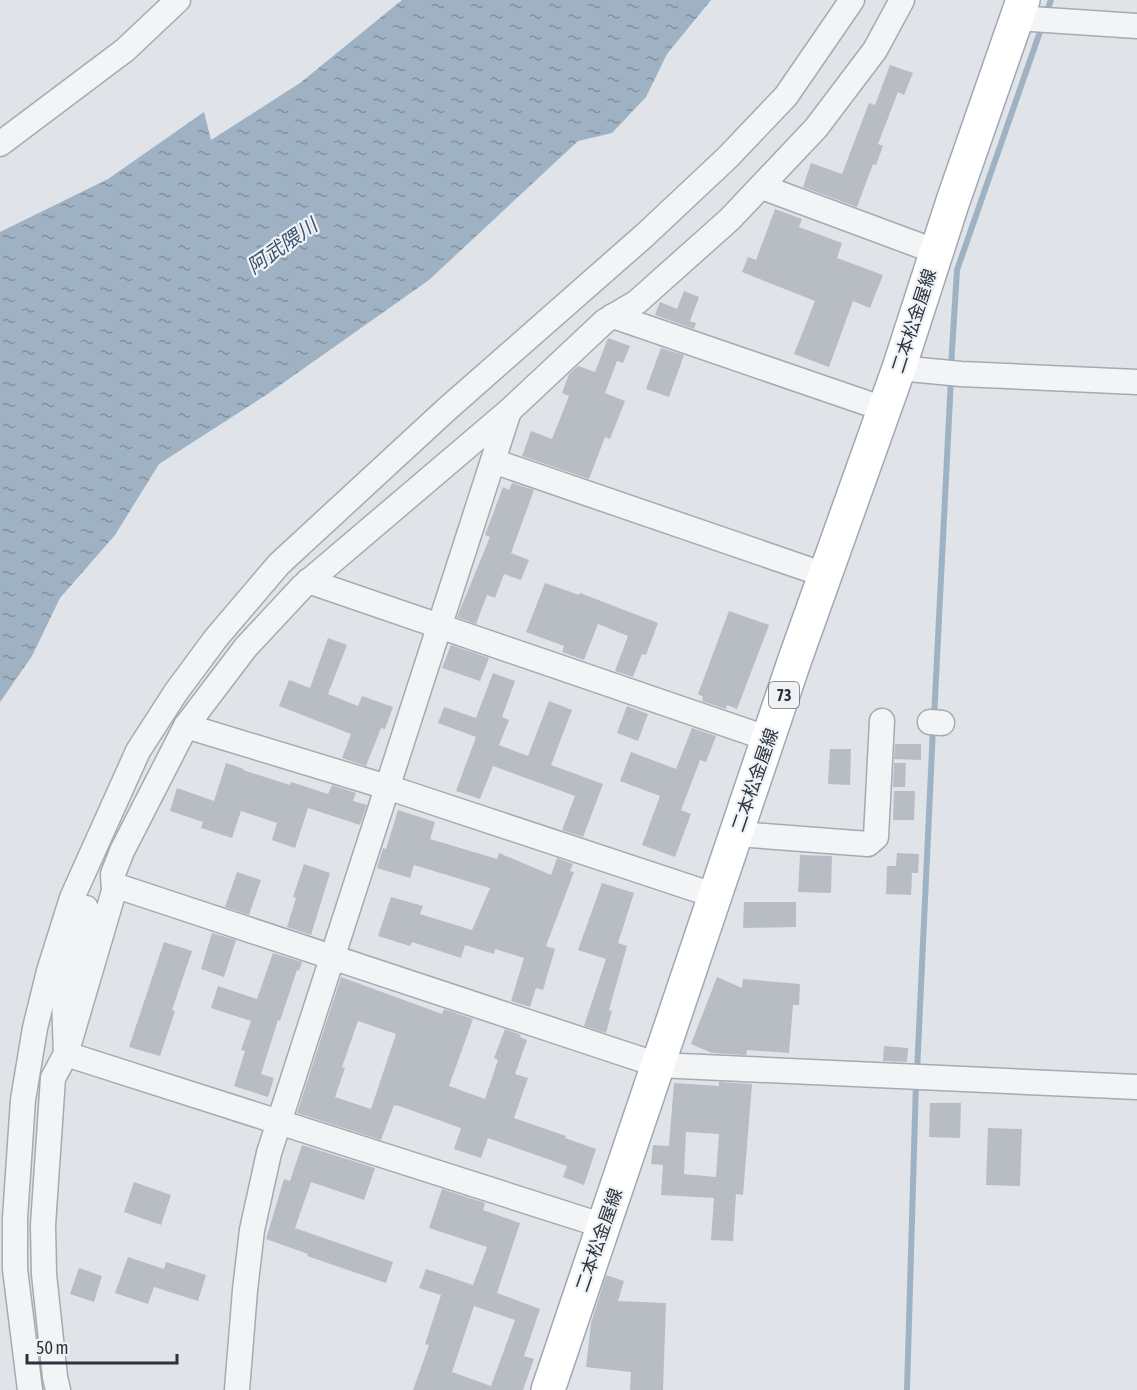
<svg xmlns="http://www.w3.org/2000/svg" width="1137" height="1390" viewBox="0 0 1137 1390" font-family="'Asap Condensed','Noto Sans JP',sans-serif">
<defs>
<pattern id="water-ripples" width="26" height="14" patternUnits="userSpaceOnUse" patternTransform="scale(1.5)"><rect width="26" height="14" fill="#9eb2c4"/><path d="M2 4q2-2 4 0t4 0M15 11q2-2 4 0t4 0" fill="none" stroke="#8191a0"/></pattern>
</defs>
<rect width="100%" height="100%" fill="#e0e3e8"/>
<polygon fill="url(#water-ripples)" points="402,0 711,0 667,54 646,97 612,133 578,141 429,280 269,393 159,464 115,535 60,598 32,656 0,702 0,232 108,179 204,112 211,140 300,83"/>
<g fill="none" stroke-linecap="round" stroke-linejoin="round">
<g stroke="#9eb2c4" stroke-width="6">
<polyline points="1046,14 1051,0"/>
<polyline points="951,367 957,270 1042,26"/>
<polyline points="934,718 951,378"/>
<polyline points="917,1072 933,728"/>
<polyline points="907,1390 916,1082"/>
</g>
</g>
<g fill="#b8bdc4" fill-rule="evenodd">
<polygon points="890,65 913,73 904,95 898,92 878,144 883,146 876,165 873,164 857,207 803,187 811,163 842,174 869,103 875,105"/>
<polygon points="775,209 802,219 799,227 842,243 837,258 883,275 870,308 853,301 829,367 794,354 815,301 742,272 748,257 756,260"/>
<polygon points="684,291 699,297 690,321 696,323 694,329 655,315 660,302 677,309"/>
<polygon points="608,338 630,346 623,363 617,361 605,393 625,401 610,439 605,437 589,479 522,456 531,431 552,439 569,396 562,393 569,374 578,366 595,372"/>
<polygon points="661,348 684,355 669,397 646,389"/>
<polygon points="512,483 534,490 511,553 529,560 521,580 504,574 495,598 487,595 476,624 457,617 490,537 485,535 503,487 509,490"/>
<polygon points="545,583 579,595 580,593 658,623 646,655 642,654 633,677 615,671 628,636 598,624 584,660 562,652 564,646 526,632"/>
<polygon points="729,611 769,625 737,709 727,705 726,709 702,701 703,697 698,694"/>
<polygon points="328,638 347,645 328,694 358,706 362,696 393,707 385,729 381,728 366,766 342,758 351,734 279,706 289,680 310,688"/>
<polygon points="451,645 489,658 480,681 442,668"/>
<polygon points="493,673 515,681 502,717 509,720 499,745 528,756 549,701 572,710 551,765 603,784 583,837 562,830 575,796 493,766 480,799 456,791 476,737 438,723 444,707 476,718"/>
<polygon points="627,706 648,714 638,741 617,733"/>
<polygon points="692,728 716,736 706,762 700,760 681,810 691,814 675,857 642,845 660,796 620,781 631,752 676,769"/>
<polygon points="895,744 921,744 921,760 894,759"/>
<polygon points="830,749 851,749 850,785 828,784"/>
<polygon points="226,763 244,769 243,770 290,785 291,782 328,794 332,785 356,793 353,801 367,805 360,825 308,808 295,848 272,840 277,823 241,811 232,838 201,828 203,822 170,811 177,788 214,801"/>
<polygon points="894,763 906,763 905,787 893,787"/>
<polygon points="894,791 915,791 914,820 893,820"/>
<polygon points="398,810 435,822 430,839 497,859 499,853 551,875 557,858 573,864 570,871 574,872 546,946 555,949 543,990 536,988 530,1007 511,1001 524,958 495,949 494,954 465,945 461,958 412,942 410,946 378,936 391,897 423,906 420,914 472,930 490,888 414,865 410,878 377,868 383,848 386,849"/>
<polygon points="897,853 919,854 918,873 912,873 911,895 886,894 887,866 896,866"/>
<polygon points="800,855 832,856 831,893 798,892"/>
<polygon points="304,864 330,873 311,935 287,927 296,898 293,897"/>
<polygon points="237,872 261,880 249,915 225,907"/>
<polygon points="602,883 634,893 618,943 627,946 609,1010 612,1011 606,1033 584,1026 606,959 578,950"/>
<polygon points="744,902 796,902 796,927 743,928"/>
<polygon points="212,933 236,940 224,977 201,969"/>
<polygon points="164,942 192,951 172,1010 175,1011 160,1056 129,1047"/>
<polygon points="273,953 302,962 299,971 297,970 280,1021 278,1020 261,1074 274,1078 268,1097 234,1086 245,1051 241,1050 251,1021 211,1008 218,986 257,999"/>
<path d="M341 977 442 1014 444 1009 473 1019 449 1086 485 1099 498 1060 494 1058 505 1029 521 1035 520 1037 527 1040 515 1074 528 1078 514 1118 566 1136 565 1138 596 1149 584 1185 563 1177 567 1166 488 1138 481 1158 454 1149 461 1128 399 1106 394 1105 381 1140 297 1113ZM358 1021 396 1034 371 1109 335 1097 345 1068 342 1067Z"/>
<polygon points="717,977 742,988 743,979 800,984 799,1005 793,1005 789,1053 747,1050 746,1055 712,1053 691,1044"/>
<polygon points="884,1046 908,1048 907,1062 883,1061"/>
<path d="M719 1082 752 1084 743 1195 736 1194 733 1241 711 1240 714 1198 661 1195 663 1165 651 1164 653 1145 669 1146 674 1083 719 1086ZM686 1132 719 1134 716 1177 684 1174Z"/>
<polygon points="930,1103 961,1103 960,1138 929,1137"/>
<polygon points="988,1128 1022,1129 1020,1186 986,1185"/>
<polygon points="302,1145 375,1168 364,1200 311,1182 295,1228 393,1262 386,1283 307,1256 308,1254 266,1239 284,1179 290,1181"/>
<polygon points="134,1182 171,1195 161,1225 124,1212"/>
<path d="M442 1189 485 1203 483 1210 520 1223 497 1293 540 1309 524 1356 534 1359 523 1390H413L429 1345 425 1344 441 1295 419 1288 426 1269 473 1285 487 1247 429 1228ZM474 1306 515 1320 491 1386 452 1372Z"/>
<polygon points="128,1257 164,1269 166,1262 206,1275 198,1301 154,1287 148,1304 115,1293"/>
<polygon points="79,1268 102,1276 94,1302 70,1294"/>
<polygon points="606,1275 624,1281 618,1301 666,1303 663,1390 630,1390 631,1372 586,1367 591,1323"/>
</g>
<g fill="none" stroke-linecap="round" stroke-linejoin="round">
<defs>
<g id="minor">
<polyline points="1016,18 1137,26"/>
<polyline points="0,144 125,50 178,0"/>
<polyline points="762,187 937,252"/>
<polyline points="613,316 884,409"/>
<polyline points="899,368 961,374 1137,382"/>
<polyline points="493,461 825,575"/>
<polyline points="308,581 769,739"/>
<polyline points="930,722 942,723"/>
<polyline points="186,726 387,787 716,896"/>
<polyline points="737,834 868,844 876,837 882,721"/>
<polyline points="114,885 658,1065 1137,1087"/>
<polyline points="86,908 80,926 64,998 66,1054 604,1226"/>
<polyline points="30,1390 15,1269 15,1218 23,1100 35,1028 49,971 72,898 138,751 176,692 216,638 279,564 447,409 645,235 728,157 786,96 852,0"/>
<polyline points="58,1390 55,1377 44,1274 43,1225 53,1078 66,1054 114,891 113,874 122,851 186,726 246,647 302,587 509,411 605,321 637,302 730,219 816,128 875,50 902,0"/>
<polyline points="237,1390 245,1290 252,1230 269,1153 509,411"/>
</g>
<polyline id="primary" points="548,1390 794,662 899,368 953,201 1023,0"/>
</defs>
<use href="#minor" stroke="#a6aab1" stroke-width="27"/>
<use href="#primary" stroke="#a0a8b2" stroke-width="36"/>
<use href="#minor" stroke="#f2f4f6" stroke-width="24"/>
<use href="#primary" stroke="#fff" stroke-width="33"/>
</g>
<g text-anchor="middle" stroke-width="4.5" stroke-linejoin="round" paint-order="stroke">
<rect fill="#eff2f5" stroke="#656c74" stroke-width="1.5" x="769" y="682" width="30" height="26" rx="4.5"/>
<g font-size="16" font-weight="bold" fill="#2a323d">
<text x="784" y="701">73</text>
</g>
<g font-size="18" fill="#2a323d" stroke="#eff2f5">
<text transform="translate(914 321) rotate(-72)" y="6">二本松金屋線</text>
<text transform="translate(755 780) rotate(-71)" y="6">二本松金屋線</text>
<text transform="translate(599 1240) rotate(-71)" y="6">二本松金屋線</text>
</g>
<g font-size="20" font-style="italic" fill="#38526e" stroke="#eff2f5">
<text transform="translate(282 246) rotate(-35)" y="7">阿武隈川</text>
</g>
</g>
<path d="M27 1354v9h150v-9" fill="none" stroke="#2a323d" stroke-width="3"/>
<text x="36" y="1354" font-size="18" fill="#2a323d" stroke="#eff2f5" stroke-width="4.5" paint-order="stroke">50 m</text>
</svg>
